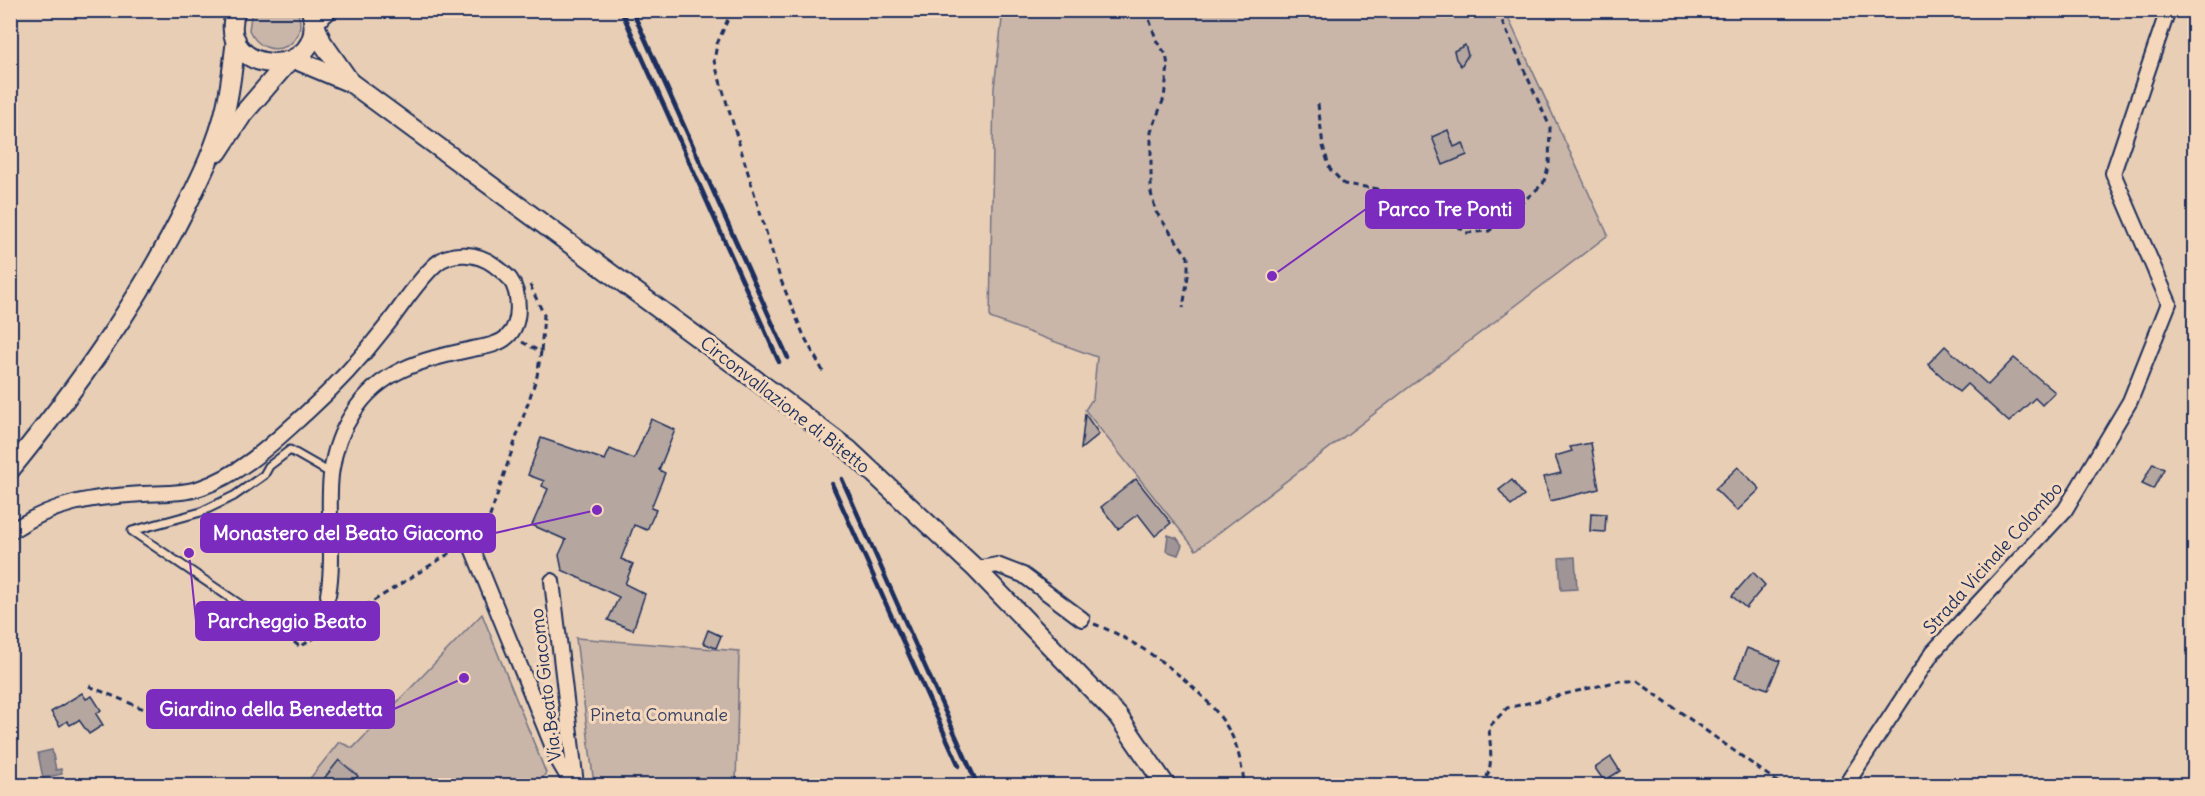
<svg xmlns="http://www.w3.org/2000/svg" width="2205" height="796" viewBox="0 0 2205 796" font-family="Delius,sans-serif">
<rect width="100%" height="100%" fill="#e8ceb5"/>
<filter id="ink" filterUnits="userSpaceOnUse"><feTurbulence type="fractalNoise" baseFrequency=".0167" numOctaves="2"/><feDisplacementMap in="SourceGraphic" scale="12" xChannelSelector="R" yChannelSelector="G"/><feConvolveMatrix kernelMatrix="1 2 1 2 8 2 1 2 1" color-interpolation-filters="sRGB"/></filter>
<g filter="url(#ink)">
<g fill="#cab6a9" stroke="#727284" stroke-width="1.5">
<path d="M252 10 297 11C312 45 266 66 249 30Z"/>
<polygon points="1003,11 1505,11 1608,235 1196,550 1085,410 1093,398 1097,357 990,318 994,88"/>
<polygon points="482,614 546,773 543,777 546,785 304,786 339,742 353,748"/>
<polygon points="576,638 739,651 736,785 594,785"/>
</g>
<g fill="#9f9596" stroke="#6a6c80" stroke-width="1.5">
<polygon points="1168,535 1177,538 1182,545 1178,555 1166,551"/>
<polygon points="1575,557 1577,589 1561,590 1559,558"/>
<polygon points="52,750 56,770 61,769 62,774 43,778 38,753"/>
</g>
<g fill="#b5a6a0" stroke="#1b2f5e" stroke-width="1.5">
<polygon points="1465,45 1468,55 1461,66 1456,59 1454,51"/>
<polygon points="1448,130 1454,147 1463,143 1467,155 1443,165 1432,137"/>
<polygon points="1945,346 1988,385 2014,358 2055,392 2042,405 2035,398 2009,422 1967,384 1959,392 1928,364"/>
<polygon points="1085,414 1099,434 1081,449"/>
<polygon points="651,419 675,430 659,470 665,473 651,508 656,510 647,530 634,525 621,559 633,564 625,584 645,594 633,630 608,620 619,597 562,570 559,555 566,540 532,525 548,489 542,486 544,481 528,475 541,438 605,460 610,449 634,459"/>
<polygon points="1591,443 1599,489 1550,501 1544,477 1561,473 1555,456 1572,451 1570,447"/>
<polygon points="2153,463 2164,469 2153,489 2142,484"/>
<polygon points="1738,467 1760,489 1737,511 1715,489"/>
<polygon points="1136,479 1171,523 1155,536 1138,514 1118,529 1101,507"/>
<polygon points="1512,480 1524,496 1511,506 1499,490"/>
<polygon points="1591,513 1606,514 1605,532 1590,531"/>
<polygon points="1753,572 1765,585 1746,608 1732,596"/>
<polygon points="708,630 721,636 716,648 703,643"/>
<polygon points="1747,648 1780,661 1768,689 1735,678"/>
<polygon points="82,693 86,699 92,696 101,710 96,714 103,725 89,734 79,720 70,725 67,721 60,726 51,712"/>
<polygon points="1611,757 1620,771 1604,781 1595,768"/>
<polygon points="339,760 358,776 350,786 318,786"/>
</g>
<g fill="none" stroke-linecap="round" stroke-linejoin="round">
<defs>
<polyline id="service" points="328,595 324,610 285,635 132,531 201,512 234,496 264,475 269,466 290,450 332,474"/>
<g id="minor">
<path d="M10 532C54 502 92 497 143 494 162 493 183 494 200 488 242 474 274 442 306 413 335 387 363 356 387 325 402 306 417 281 436 264 452 250 478 253 494 265 499 269 506 274 510 279 520 293 522 324 507 337 497 346 481 347 468 350 422 360 380 370 353 413 313 474 339 531 328 595"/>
<polyline points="470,543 559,762 573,786"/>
<polyline points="976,569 997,565 1023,575 1082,619"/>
<polyline points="552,581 576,784"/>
<polyline points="1845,786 1933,652 2065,510 2130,401 2169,303 2113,173 2168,10"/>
</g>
<g id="secondary">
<path d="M236 10C212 78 332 83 311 10"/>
<polyline points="328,10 314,22 322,42 348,79"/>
<polyline points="294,59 351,83 768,389"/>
<polyline points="218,152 243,114 287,63"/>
<polyline points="849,450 976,569 1118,716 1166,786"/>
<path d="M10 470C77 388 138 303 185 209 201 177 218 143 226 107 231 85 233 62 236 40"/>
</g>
</defs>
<use href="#service" stroke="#1b2f5e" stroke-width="11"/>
<use href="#minor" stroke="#1b2f5e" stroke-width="18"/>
<use href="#secondary" stroke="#1b2f5e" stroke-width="22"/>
<g stroke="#1b2f5e" stroke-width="3" stroke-dasharray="6 4.5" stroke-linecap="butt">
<polyline points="732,10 717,44 714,61 780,278 804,336 824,373"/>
<polyline points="1146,10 1157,42 1166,54 1168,66 1164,98 1151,132 1151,193 1156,212 1188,257 1188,276 1183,308"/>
<polyline points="1318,104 1323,146 1330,169 1344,184 1379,189 1452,221 1466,233 1489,231 1543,184 1549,165 1550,127 1497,10"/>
<polyline points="530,285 544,315 541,352"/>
<polyline points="483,537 537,376 541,352 522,342"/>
<path d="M1094 624C1139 640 1211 692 1232 736 1239 750 1242 770 1245 786"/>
<polyline points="294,642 300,647 458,548"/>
<polyline points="89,686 163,717"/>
<path d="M1481 786C1495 770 1490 747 1489 727L1507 708 1619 681H1637L1783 786"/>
</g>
<use href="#service" stroke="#f5d8bb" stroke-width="7"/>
<use href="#minor" stroke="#f5d8bb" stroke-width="14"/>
<use href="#secondary" stroke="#f5d8bb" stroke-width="18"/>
<g stroke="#1b2f5e" stroke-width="4.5">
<polyline points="621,10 779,362"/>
<polyline points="632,10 788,358"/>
<polyline points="842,479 978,786"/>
<polyline points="832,484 959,766"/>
</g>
<defs>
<polyline id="secondary-bridge" points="768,389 849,450"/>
</defs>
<use href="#secondary-bridge" stroke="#1b2f5e" stroke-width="22" stroke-linecap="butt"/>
<use href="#secondary-bridge" stroke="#f5d8bb" stroke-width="18"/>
</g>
</g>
<g text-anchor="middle" stroke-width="6" stroke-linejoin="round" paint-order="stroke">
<g font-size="18" fill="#1b2f5e" stroke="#f5d8bb">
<text transform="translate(785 405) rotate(38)" y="6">Circonvallazione di Bitetto</text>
<text transform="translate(1993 558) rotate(-48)" y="6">Strada Vicinale Colombo</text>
<text transform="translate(546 685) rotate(-97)" y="6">Via Beato Giacomo</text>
</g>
<g font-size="18" fill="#354369" stroke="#f5d8bb">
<text x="659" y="721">Pineta Comunale</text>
</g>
</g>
<path fill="none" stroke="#7b2cbf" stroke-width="2" d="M1272 276L1366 209M597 510L495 533M189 553L196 621M464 678L394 709"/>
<g fill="#7b2cbf" stroke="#f5d8bb" stroke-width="2">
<circle cx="1272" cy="276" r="6"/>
<circle cx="597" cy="510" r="6"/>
<circle cx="189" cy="553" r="6"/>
<circle cx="464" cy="678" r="6"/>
</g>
<g fill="#7b2cbf" stroke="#7b2cbf" stroke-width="2">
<rect x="1366" y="190" width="158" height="38" rx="6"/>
<rect x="201" y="514" width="294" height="38" rx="6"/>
<rect x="196" y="602" width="183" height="38" rx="6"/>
<rect x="147" y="690" width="247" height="38" rx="6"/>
</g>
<g font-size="20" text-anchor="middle" font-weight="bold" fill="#fff">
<text x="1445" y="216">Parco Tre Ponti</text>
<text x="348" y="540">Monastero del Beato Giacomo</text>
<text x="287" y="628">Parcheggio Beato</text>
<text x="271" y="716">Giardino della Benedetta</text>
</g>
<rect width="2205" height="796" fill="none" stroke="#f5d8bb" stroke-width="36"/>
<rect x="18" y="18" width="2169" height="760" fill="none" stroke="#1b2f5e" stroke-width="2" filter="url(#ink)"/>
</svg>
